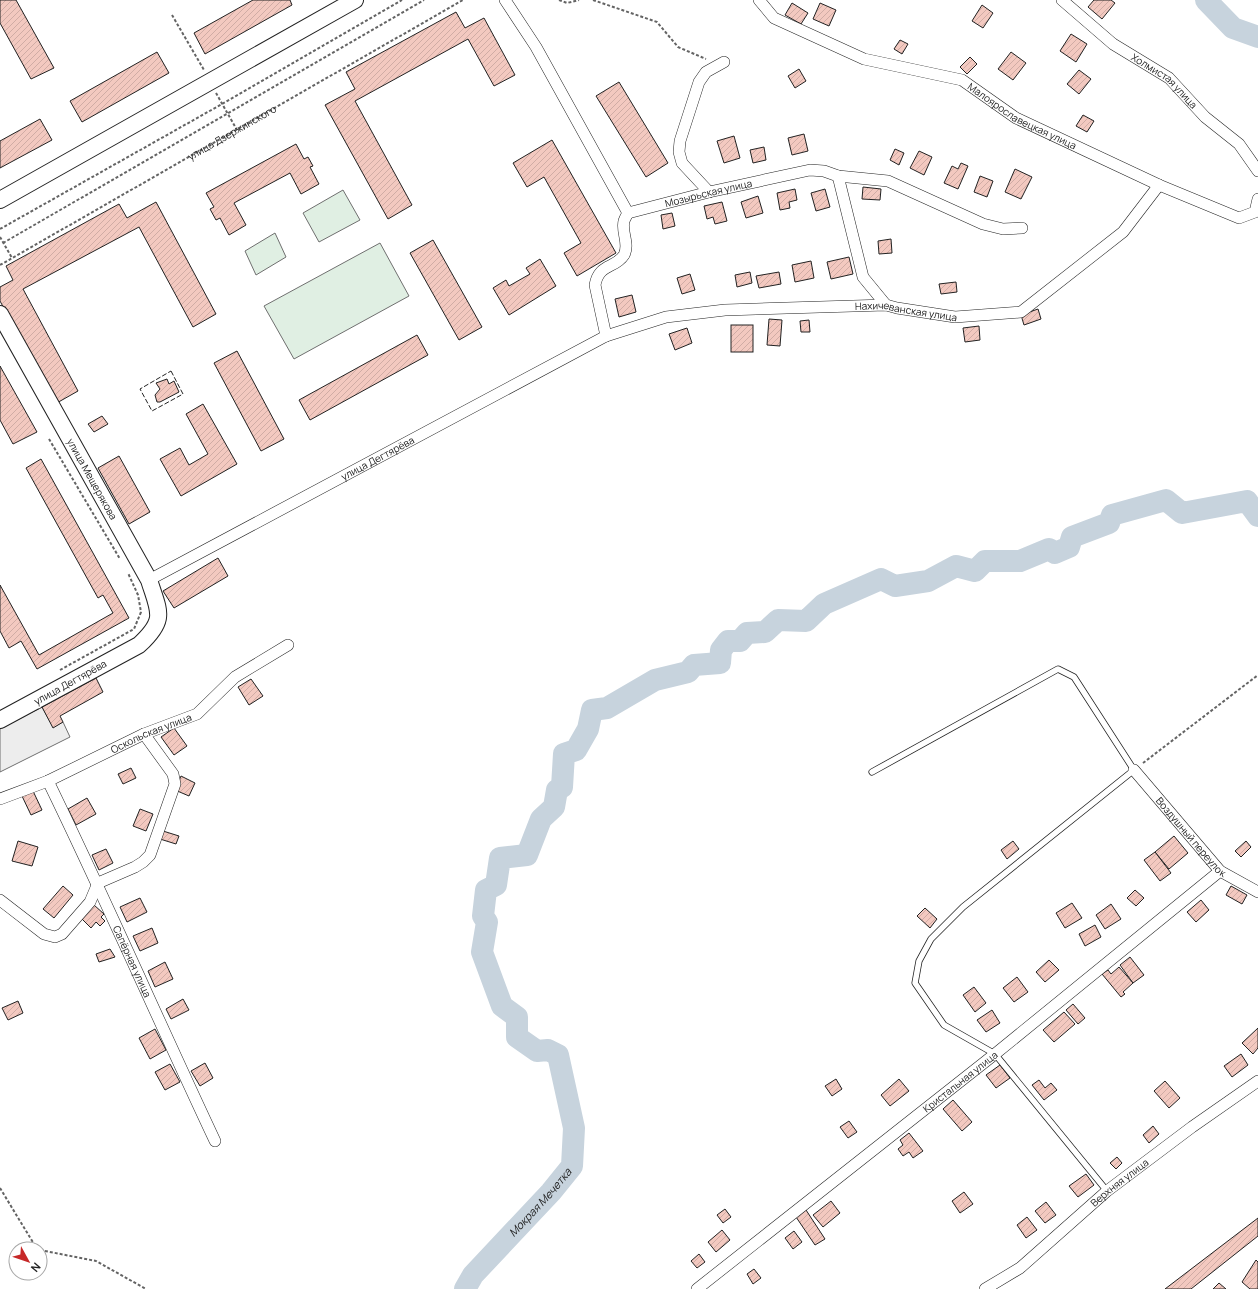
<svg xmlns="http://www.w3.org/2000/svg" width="1258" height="1289" viewBox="0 0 1258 1289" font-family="Manrope,sans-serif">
<defs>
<pattern id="building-hatch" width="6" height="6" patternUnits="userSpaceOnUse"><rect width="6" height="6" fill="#f3c9c0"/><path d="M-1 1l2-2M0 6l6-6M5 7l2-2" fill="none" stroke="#d0aca5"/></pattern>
</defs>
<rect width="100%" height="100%" fill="#fff"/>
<g fill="#e0efe3" stroke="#6f6f6f">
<polygon points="343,190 360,220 319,242 303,213"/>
<polygon points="275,233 286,257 256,275 245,251"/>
<polygon points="380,243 409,296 294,359 264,306"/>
</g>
<polygon fill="#ededed" stroke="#6f6f6f" points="42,707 53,727 63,722 70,737 0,772 0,729"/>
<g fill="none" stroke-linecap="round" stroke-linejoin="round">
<g stroke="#c7d3dd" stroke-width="22">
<polyline points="1206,0 1233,28 1258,37"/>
<path id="s1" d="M465 1289 473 1275 551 1192 572 1166 574 1128 558 1055 548 1050 537 1051 517 1037V1017L502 1006 482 952 487 922 483 916 486 890 496 885 500 858 527 855 541 819 554 807 557 790 562 787 564 754 576 750 588 729 592 710 607 708 655 680 688 672 694 665 720 663 721 650 728 641H740L747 633 765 632 778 620 806 621 824 604 881 579 895 586 928 581 956 566 975 571 985 561H1020L1049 549 1055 553 1069 547 1072 537 1109 523 1112 515 1166 500 1182 513 1247 501 1258 516"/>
</g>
</g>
<g fill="url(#building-hatch)" stroke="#222">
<polygon points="0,0 16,0 54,68 31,79 0,23"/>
<polygon points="253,0 290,0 292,5 205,54 194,33"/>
<polygon points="1094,0 1111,0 1115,3 1102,19 1088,7"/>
<polygon points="792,3 808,13 801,24 785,15"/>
<polygon points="820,3 836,10 829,26 813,19"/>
<polygon points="982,5 993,13 983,28 972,21"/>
<polygon points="456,12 465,28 484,18 515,75 494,86 468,39 355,101 412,205 388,219 325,105 355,89 346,72"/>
<polygon points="1071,34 1087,44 1076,62 1060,51"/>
<polygon points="900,40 908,44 902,54 894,49"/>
<polygon points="157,52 169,73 82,122 70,101"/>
<polygon points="1011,52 1026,63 1013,80 998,69"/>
<polygon points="970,57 977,64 967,74 960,67"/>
<polygon points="799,69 806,81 795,88 788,76"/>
<polygon points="1079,70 1091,79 1079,94 1067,84"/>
<polygon points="619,82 668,163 646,177 596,96"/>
<polygon points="1083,115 1094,121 1087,132 1076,126"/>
<polygon points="40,119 52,140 0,168 0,141"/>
<polygon points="804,134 808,151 792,155 788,138"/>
<polygon points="734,136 740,158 724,163 717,141"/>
<polygon points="552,140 616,253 577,276 564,253 581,243 544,177 527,187 513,163"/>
<polygon points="296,144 304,159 308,157 313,166 310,167 319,184 301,194 290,173 234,203 246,225 229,235 220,218 216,220 210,209 214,207 206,193"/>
<polygon points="764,147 766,160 753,163 750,150"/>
<polygon points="895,149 904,153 899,165 890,160"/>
<polygon points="919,151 932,157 924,175 910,168"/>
<polygon points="961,163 968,166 958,189 944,183 952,166 958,169"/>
<polygon points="1015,169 1032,177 1021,199 1005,192"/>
<polygon points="980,176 993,181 987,197 974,192"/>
<polygon points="863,187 881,189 880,200 862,199"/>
<polygon points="795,189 797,200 789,202 790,208 780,210 777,193"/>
<polygon points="825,189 830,207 816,211 811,193"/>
<polygon points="758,196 763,213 746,218 741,202"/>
<polygon points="156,202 216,314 193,327 139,227 23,289 78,391 55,404 0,301 0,287 13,280 6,266 119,204 127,218"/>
<polygon points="722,202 727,221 715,224 713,217 707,219 704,206"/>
<polygon points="672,213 675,226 663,229 661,215"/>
<polygon points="891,239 892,253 879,254 878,241"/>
<polygon points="433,240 482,327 459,340 410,253"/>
<polygon points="849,257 853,274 831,279 827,262"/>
<polygon points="540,259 556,286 509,315 493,288 506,280 509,286 530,274 526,268"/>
<polygon points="811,261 814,278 795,282 792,265"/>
<polygon points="750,272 752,283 737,287 735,275"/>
<polygon points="779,272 781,284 759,288 756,276"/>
<polygon points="690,274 695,290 682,294 677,278"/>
<polygon points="956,282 957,292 941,294 939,284"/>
<polygon points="632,295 636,312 619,317 615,299"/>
<polygon points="1038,309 1041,319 1024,325 1021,315"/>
<polygon points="769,319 782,320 780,346 767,345"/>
<polygon points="809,320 810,332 801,332 800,321"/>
<rect x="731" y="325" width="22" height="27"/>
<polygon points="979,326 980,340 965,342 963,328"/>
<polygon points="687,328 692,343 675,350 669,334"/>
<polygon points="417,335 428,355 310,420 299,400"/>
<polygon points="237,351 284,439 261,451 214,363"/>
<polygon points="0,366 37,432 13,444 0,420"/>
<polygon points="167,379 169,384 174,381 179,392 160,402 157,402 155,395 160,389 156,383"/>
<polygon points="203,404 237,464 181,496 160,459 180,448 189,465 208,454 186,414"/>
<polygon points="102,416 108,424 94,432 88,424"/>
<polygon points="119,456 150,512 129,524 98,468"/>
<polygon points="41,459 129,618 37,669 21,641 9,648 0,631 0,585 39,655 113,613 103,595 98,598 26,468"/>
<polygon points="218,558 228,576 174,608 163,591"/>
<polygon points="96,678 103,692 60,716 63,722 53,728 42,707"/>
<polygon points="251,679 263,696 249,705 238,687"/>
<polygon points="174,728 187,746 174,755 161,737"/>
<polygon points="131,768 136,778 123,784 118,774"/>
<polygon points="181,776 195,783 189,796 175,790"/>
<polygon points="33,791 42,810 31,815 22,796"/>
<polygon points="87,798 96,814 76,825 68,809"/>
<polygon points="140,809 153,814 146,831 133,826"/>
<polygon points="163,831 179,836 176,844 160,839"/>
<polygon points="1174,836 1188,853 1169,869 1155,852"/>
<polygon points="18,841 38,847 32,866 12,861"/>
<polygon points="1013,841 1019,849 1007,859 1001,850"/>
<polygon points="1246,841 1251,847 1241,857 1235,851"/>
<polygon points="106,849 113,863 99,870 92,855"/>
<polygon points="1155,852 1171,873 1160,881 1144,860"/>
<polygon points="63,886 73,895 54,918 43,909"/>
<polygon points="1231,886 1247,895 1242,904 1226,895"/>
<polygon points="1135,890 1144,898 1136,906 1127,898"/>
<polygon points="140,898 147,912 127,922 120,907"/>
<polygon points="1201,900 1209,910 1196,922 1187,912"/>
<polygon points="1072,903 1082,918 1065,928 1056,913"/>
<polygon points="1111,904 1121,919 1105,929 1096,915"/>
<polygon points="94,905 104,914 101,917 105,921 100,926 96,922 91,928 81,918"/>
<polygon points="925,908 937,919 930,928 917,916"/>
<polygon points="1095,925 1101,937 1085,946 1079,934"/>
<polygon points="152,928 158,943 140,951 133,936"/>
<polygon points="110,949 115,957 99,962 96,954"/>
<polygon points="1130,957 1144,975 1133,983 1120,965"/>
<polygon points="1049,960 1059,970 1045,982 1036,972"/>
<polygon points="165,962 173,979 155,987 148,971"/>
<polygon points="1119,967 1133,983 1123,992 1125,994 1121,997 1102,974 1108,970 1111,974"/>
<polygon points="1017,977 1028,992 1014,1002 1003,988"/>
<polygon points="974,987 986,1003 975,1012 963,995"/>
<polygon points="183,999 189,1010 171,1019 166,1009"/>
<polygon points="18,1001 23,1013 8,1020 2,1008"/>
<polygon points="1073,1004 1085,1018 1078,1024 1066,1010"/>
<polygon points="992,1010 1000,1023 986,1032 977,1020"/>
<polygon points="1064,1012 1075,1024 1054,1042 1043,1030"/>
<polygon points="1258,1028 1258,1048 1253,1054 1242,1043"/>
<polygon points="155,1029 166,1050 150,1059 139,1038"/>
<polygon points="1241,1054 1248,1065 1232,1077 1224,1066"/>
<polygon points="205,1063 213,1078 200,1086 191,1071"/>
<polygon points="170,1064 180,1082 165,1090 155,1072"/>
<polygon points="1000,1065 1010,1078 996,1088 986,1075"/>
<polygon points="836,1079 842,1089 832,1096 825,1086"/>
<polygon points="899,1079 909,1091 890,1106 881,1095"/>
<polygon points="1039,1080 1045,1088 1051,1083 1057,1090 1044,1100 1032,1085"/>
<polygon points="1165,1081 1180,1098 1169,1108 1154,1091"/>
<polygon points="953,1100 972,1122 962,1131 943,1109"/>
<polygon points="849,1121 857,1132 848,1138 840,1127"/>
<polygon points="1153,1126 1159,1134 1149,1143 1143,1135"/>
<polygon points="909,1133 923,1151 913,1158 909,1152 903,1156 898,1149 903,1145 900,1140"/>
<polygon points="1117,1157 1122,1163 1116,1169 1110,1163"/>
<polygon points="1086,1174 1094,1185 1078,1197 1069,1186"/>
<polygon points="964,1192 973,1204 960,1213 952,1201"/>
<polygon points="831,1201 840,1213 823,1227 813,1215"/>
<polygon points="1046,1202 1056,1215 1045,1223 1035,1211"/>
<polygon points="725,1209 731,1217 723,1223 717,1215"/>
<polygon points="806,1210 825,1239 815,1245 796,1217"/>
<polygon points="1027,1217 1037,1230 1026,1238 1017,1225"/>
<polygon points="1258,1218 1258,1236 1191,1289 1165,1289"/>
<polygon points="722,1230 730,1240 716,1252 708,1242"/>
<polygon points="794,1231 802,1242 793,1249 785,1238"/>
<polygon points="699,1254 705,1262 697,1268 691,1261"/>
<polygon points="1256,1260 1258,1262 1258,1289 1250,1289 1242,1282"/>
<polygon points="754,1269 761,1278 753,1284 747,1274"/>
<polygon points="1219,1283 1226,1289 1213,1289"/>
</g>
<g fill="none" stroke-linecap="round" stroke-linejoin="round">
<defs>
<polyline id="lane" points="872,772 1058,669 1074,677 1134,770 963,907 931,939 919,961 915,983 944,1025 995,1054 1107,1191"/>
<g id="street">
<path id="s3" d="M505 0 536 47 628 213 709 192 810 170 824 171 838 176 888 181 983 224 1003 229 1022 228"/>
<path id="s4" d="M759 0 774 18 864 59 962 80 1016 118 1159 185 1239 218 1255 212 1258 199"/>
<path id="s5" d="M1062 0 1113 44 1169 78 1205 117 1239 144 1258 171"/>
<polyline points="838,176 863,277 886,305"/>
<polyline points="709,192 682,163 679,152 680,141 699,82 706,72 724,62"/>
<path d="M606 336 595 285C599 263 615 269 624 255 630 244 621 232 624 221 625 218 627 215 628 213"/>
<path id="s6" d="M149 580 606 336 666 317 725 310 886 305 897 308 955 317 1021 312 1123 232 1159 185"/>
<path id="s7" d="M1134 770 1220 871 1258 892"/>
<path id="s8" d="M48 781C106 900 159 1022 215 1141"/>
<path id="s9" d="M0 799 48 781 144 734 197 714 235 677 288 645"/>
<polyline points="0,900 44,934 55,937 62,934 90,902 98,883 135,867 143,862 150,855 175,784 173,774 144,734"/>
<path id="s10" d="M697 1289 995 1054 1220 871"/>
<path id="s11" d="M985 1289 1020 1268 1107 1191 1192 1127 1258 1081"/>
</g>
<g id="secondary">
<polyline points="0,200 355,0"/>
<path id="s12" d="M0 314 149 580C159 612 167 619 139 645L0 720"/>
</g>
</defs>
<use href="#lane" stroke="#222" stroke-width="7"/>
<use href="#street" stroke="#222" stroke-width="12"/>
<use href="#secondary" stroke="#222" stroke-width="18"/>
<g stroke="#646464" stroke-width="2" stroke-dasharray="3 2" stroke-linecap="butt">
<polyline points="559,0 567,3 579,0"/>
<polyline points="593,0 657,22 678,47 706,59"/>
<polyline points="172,15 204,70"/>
<polyline points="216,93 237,130"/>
<polyline points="0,229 222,104 402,0"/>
<polyline points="0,237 12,258"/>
<polyline points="3,243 424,0"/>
<path id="s2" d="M0 265 463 0"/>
<polyline points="49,439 120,559"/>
<polyline points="60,670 134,629 141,612 138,595 128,573"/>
<polyline points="1143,763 1258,675"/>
<polyline points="0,1188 37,1249"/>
<polyline points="40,1250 96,1261 146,1289"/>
</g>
<use href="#lane" stroke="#fff" stroke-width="5.5"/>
<use href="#street" stroke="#fff" stroke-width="11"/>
<use href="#secondary" stroke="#fff" stroke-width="16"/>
<polygon stroke="#222" stroke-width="1" stroke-dasharray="5 2" stroke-linecap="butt" points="171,371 183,394 152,411 140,389"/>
</g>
<g text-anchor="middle" stroke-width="3" stroke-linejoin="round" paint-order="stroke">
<g font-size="10" fill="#222" stroke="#fff">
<text dy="4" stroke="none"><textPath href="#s5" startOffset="131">Холмистая улица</textPath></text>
<text dy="4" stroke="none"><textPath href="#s4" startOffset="293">Малоярославецкая улица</textPath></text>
<text dy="4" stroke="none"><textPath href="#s2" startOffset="267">улица Дзержинского</textPath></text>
<text dy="4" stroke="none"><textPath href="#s3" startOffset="329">Мозырьская улица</textPath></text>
<text dy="4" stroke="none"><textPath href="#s6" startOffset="822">Нахичеванская улица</textPath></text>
<text dy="4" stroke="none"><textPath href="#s6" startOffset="259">улица Дегтярёва</textPath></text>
<text dy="4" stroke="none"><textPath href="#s12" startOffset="189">улица Мещерякова</textPath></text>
<text transform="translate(70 682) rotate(-29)" y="4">улица Дегтярёва</text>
<text dy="4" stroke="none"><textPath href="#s9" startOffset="165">Оскольская улица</textPath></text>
<text dy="4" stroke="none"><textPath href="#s7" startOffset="88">Воздушный переулок</textPath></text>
<text dy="4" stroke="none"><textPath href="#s8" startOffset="199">Сапёрная улица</textPath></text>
<text dy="4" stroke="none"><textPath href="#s10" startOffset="335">Кристальная улица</textPath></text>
<text dy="4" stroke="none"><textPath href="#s11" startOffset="172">Верхняя улица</textPath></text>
</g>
<g font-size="11" font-style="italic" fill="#222" stroke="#fff">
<text dy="4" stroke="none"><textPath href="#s1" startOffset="115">Мокрая Мечетка</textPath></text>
</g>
</g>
<g transform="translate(28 1261) rotate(130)"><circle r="19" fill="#ffffff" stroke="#a7a7a7"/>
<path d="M0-3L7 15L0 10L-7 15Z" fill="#c62828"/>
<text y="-6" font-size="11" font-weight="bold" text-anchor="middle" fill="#222222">N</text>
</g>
</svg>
